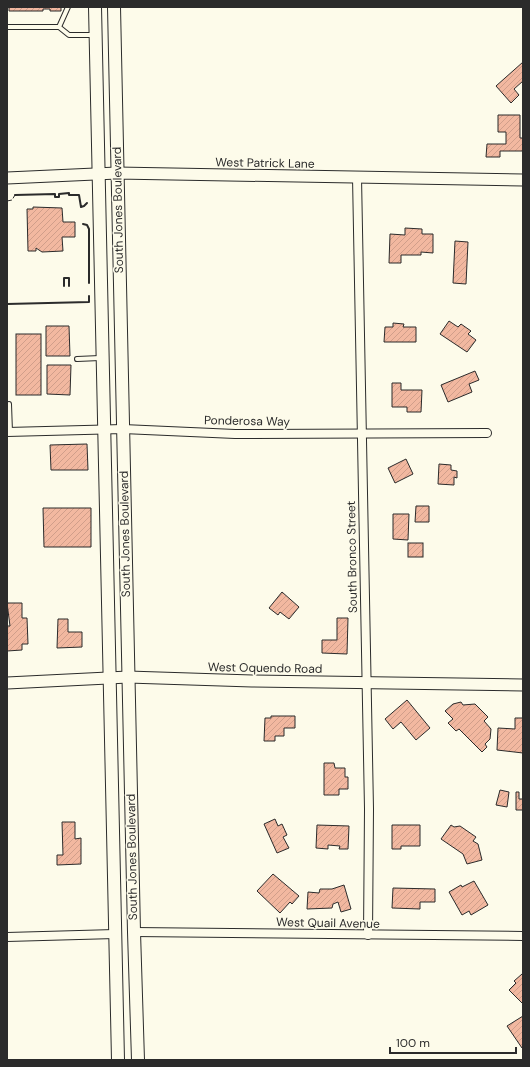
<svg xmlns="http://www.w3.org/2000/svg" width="530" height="1067" viewBox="0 0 530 1067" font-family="'DM Sans',sans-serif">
<defs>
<pattern id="building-hatch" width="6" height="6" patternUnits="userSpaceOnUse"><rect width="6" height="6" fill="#f2b8a0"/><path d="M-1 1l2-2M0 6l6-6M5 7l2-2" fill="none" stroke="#d09e8a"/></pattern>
</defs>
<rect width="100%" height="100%" fill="#fdfbea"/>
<g fill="url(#building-hatch)" stroke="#2b2b2b">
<polygon points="9,7 61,7 61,11 50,11 50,9 43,9 43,11 9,11"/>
<polygon points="523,62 523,81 514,89 519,95 511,103 496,86"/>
<polygon points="498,115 520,115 520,138 523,138 523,151 500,151 500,157 486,157 487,144 506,144 506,132 498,132"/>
<polygon points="33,207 62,208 63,222 75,222 75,237 62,237 63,251 42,252 36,248 36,251 28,251 27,209 33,209"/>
<polygon points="405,228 422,229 422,234 433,234 433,253 421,252 421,255 401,255 401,263 389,263 390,234 405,235"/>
<polygon points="455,241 468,242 466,284 453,283"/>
<polygon points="449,321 458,327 461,324 471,331 468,334 476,340 467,352 440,334"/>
<polygon points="393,323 404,324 403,327 416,327 416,342 384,342 385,327 393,327"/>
<polygon points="46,326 69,326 70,356 46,356"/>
<rect x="16" y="334" width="25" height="61"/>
<polygon points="47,365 71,365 70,395 47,394"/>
<polygon points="475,371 479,380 469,384 472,392 448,402 441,385"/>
<polygon points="392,383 401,383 401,390 422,390 421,412 407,412 407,407 392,407"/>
<polygon points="87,444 88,470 51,470 50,445"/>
<polygon points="406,459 413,474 395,483 388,468"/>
<polygon points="439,464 451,465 451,470 457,471 457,478 454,477 454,485 438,484"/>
<polygon points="416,506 429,506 429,522 415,522"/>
<polygon points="43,508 91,508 91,547 44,547"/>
<polygon points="393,514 409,514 408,540 393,539"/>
<rect x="408" y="543" width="15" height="14"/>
<polygon points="282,592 299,607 289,619 280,612 278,615 269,608"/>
<polygon points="7,603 22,603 22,618 27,618 28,644 22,644 22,650 7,651 7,626 10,626"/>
<polygon points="337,618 348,618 347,654 322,653 322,640 337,640"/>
<polygon points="58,619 68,619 68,632 82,632 82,647 57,648"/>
<polygon points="407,700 430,728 416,740 401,722 393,729 385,719"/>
<polygon points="461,702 463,705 475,704 488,717 484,721 491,729 490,739 485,744 487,747 482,752 459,729 456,731 448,723 453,719 445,711 453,704"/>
<polygon points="271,716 295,716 295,728 284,728 284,736 275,736 275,741 264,741 265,718 271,718"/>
<polygon points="515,718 523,718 523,753 497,750 498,728 515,729"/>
<polygon points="324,763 334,763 335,768 345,768 345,777 348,777 348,789 339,789 339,795 324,795"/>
<polygon points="500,790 509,792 507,807 496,805"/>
<polygon points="516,792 519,792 519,799 523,799 523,810 516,810"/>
<polygon points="275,819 278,826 282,824 287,835 283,837 289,848 277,853 264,824"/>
<polygon points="62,822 75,822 75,839 81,838 81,864 57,865 57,855 63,855"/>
<polygon points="317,825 349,826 348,849 339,849 340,846 328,845 328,849 316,848"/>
<polygon points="392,825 420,825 420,846 401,846 401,849 392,849"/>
<polygon points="451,825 454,827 460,826 476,837 473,841 478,844 482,860 467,864 463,854 441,839"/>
<polygon points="273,874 299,896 292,904 290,902 280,913 257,891"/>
<polygon points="474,881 488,905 471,915 469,911 462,915 449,892 461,885 462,887"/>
<polygon points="344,885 351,909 341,912 338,902 333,904 332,908 307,909 308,892 319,893 320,889 332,889"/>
<polygon points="393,888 435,889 435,902 420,902 420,909 392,908"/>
<polygon points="522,974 523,975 523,1004 509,990 516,983 514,981"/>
<polygon points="523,1016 523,1048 522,1048 507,1026"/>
</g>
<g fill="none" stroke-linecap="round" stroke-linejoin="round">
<defs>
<g id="lane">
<polyline points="68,7 59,27 69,35 94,35"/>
<polyline points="7,27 59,27"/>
<polyline points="77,359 100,358"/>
<polyline points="9,404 10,432"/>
</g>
<g id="street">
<polyline points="357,177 369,809 368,935"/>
<polyline points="7,432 123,429 235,434 487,433"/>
<polyline points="134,932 523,936"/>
<polyline points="7,937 115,934"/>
</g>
<g id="secondary">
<polyline points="7,178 117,173 523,180"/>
<polyline points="7,683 128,677 252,681 523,685"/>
</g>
<g id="primary">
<polyline points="95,7 118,1060"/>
<polyline points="114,7 134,932 138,1060"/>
</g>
</defs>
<use href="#lane" stroke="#2b2b2b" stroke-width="6"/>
<use href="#street" stroke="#2b2b2b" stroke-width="10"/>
<use href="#secondary" stroke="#2b2b2b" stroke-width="13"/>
<use href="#primary" stroke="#2b2b2b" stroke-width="14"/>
<use href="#lane" stroke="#fdfbea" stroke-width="4"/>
<use href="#street" stroke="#fdfbea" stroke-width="8"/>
<use href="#secondary" stroke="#fdfbea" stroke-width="11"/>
<use href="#primary" stroke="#fdfbea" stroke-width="12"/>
<polyline stroke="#2b2b2b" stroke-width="1" stroke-dasharray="5 2" stroke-linecap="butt" points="7,201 12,200 15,195"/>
<g stroke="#2b2b2b" stroke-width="2">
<polyline points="15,195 55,194 55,197 59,197 59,194 69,193 69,195 79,195 81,207 84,206 87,203"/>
<polyline points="83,224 87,225 89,229 89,283"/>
<polyline points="64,286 64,278 69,278 69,286"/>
<polyline points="7,304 89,302 89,296"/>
</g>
</g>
<g text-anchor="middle" stroke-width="3" stroke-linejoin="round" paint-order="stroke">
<g font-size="12" fill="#2b2b2b" stroke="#fdfbea">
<text transform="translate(265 163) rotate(1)" y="4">West Patrick Lane</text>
<text transform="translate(118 210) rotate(-91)" y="4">South Jones Boulevard</text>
<text transform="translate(247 421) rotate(1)" y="4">Ponderosa Way</text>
<text transform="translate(125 534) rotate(-91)" y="4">South Jones Boulevard</text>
<text transform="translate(352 557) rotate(-91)" y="4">South Bronco Street</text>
<text transform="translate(265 668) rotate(1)" y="4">West Oquendo Road</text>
<text transform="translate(132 857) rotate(-91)" y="4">South Jones Boulevard</text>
<text transform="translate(328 923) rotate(1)" y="4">West Quail Avenue</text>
</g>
</g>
<rect width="530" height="1067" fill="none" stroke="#2b2b2b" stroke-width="16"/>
<path d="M390 1047v6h126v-6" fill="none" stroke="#2b2b2b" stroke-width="2"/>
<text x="396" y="1047" font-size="12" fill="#2b2b2b" stroke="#fdfbea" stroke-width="3" paint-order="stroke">100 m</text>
</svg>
